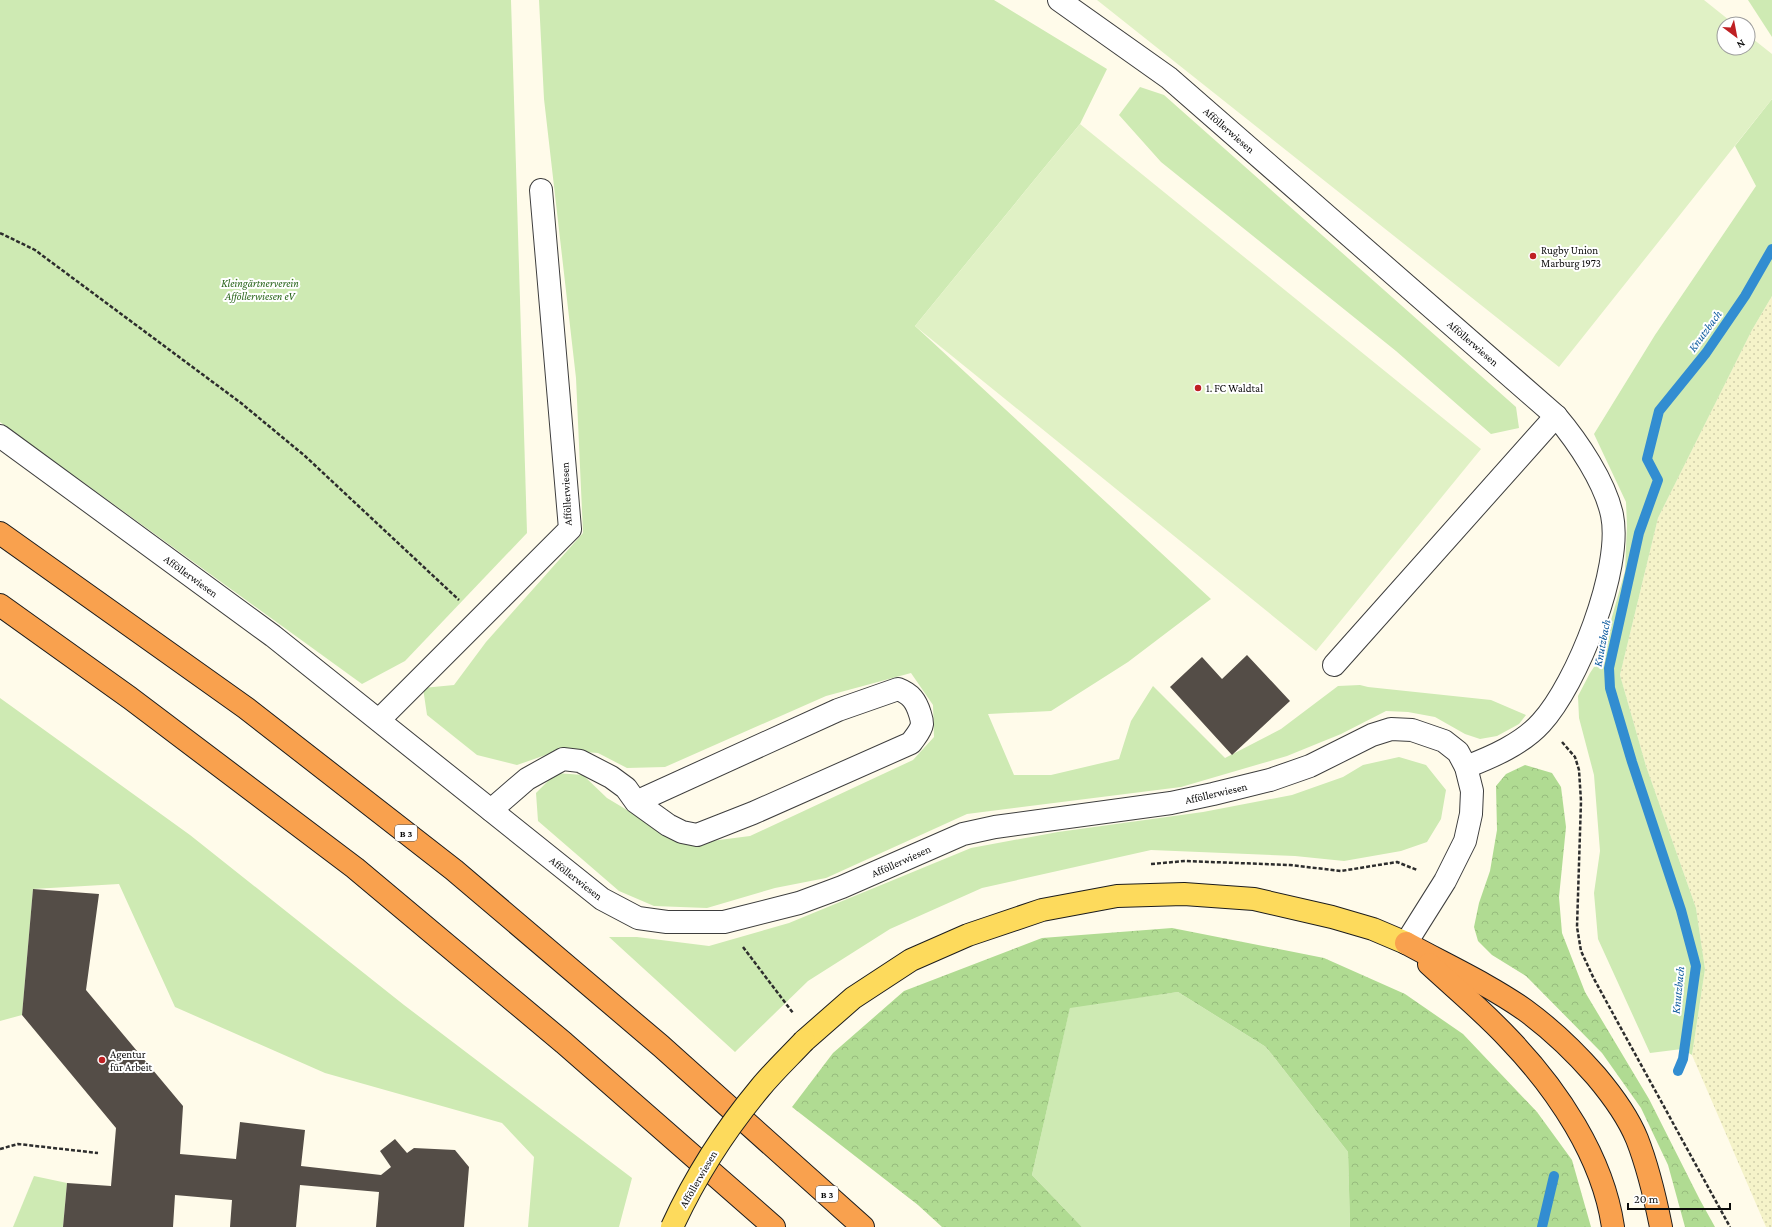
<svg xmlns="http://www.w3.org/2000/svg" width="1772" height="1227" viewBox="0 0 1772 1227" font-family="'Crimson Pro',serif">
<defs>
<pattern id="farmland-dots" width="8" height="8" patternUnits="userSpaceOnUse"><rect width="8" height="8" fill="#f5f3c9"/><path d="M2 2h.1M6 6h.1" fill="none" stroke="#d1cfab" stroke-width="1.8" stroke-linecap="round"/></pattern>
<pattern id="forest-crowns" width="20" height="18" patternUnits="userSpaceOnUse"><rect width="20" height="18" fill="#b0db92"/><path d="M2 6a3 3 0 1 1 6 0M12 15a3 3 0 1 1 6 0" fill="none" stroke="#96bb7d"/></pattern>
</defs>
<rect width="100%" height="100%" fill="#fffbea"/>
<polygon fill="url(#farmland-dots)" points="1772,296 1772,1227 1766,1227 1692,1055 1705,969 1696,908 1646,766 1620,675 1658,518 1752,330"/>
<g fill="#ceeab3">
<polygon points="0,0 511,0 527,533 405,661 362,684 0,422"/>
<polygon points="539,0 994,0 1107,69 1080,124 915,326 1211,599 1128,662 1051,711 988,714 1014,775 1051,775 1119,759 1131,721 1153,686 1225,758 1281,729 1338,686 1360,685 1368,687 1491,700 1526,715 1519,724 1497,736 1480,739 1465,734 1435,717 1408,712 1386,711 1341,734 1287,756 1181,787 967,814 826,878 775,888 707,908 654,906 619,891 538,821 536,793 556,773 583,775 607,798 647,822 688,844 750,836 913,760 934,737 933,705 911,673 826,696 665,767 627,768 598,753 560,750 517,765 477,755 427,715 423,688 454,685 486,642 583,533 576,378 544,99"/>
<polygon points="1748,0 1772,0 1772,37"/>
<polygon points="1140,87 1164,95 1516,407 1519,428 1491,434 1396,351 1161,162 1119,115"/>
<polygon points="1772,99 1772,296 1752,330 1658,518 1620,675 1646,766 1696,908 1705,969 1692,1055 1682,1049 1650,1053 1598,939 1594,893 1600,851 1594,775 1579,718 1578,696 1590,673 1598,661 1604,645 1625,571 1627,526 1626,502 1594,434 1655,335 1756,186 1735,146"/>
<polygon points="0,698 190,835 404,1005 632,1178 619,1227 528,1227 534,1157 502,1123 325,1073 175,1007 119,884 33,889 22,1015 0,1021"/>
<polygon points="1399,757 1426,765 1446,790 1441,819 1427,842 1401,851 1344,861 1295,856 1151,850 982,888 890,929 808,981 735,1052 609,937 637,937 709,946 789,923 971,848 1058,832 1203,812 1292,795 1343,777 1363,765"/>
<polygon points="1178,992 1266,1047 1348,1152 1350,1227 1082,1227 1032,1175 1070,1007"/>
<polygon points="34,1176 67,1183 63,1227 13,1227"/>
</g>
<g fill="url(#forest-crowns)">
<polygon points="1525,765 1552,773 1561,787 1566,827 1559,897 1562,933 1585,992 1649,1099 1700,1200 1715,1227 1685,1227 1668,1165 1641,1108 1602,1053 1526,976 1492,955 1478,941 1474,927 1479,903 1490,871 1497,830 1496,786 1506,774"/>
<polygon points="1172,928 1324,958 1405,994 1463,1034 1537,1112 1572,1160 1591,1227 1350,1227 1348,1152 1266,1047 1178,992 1070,1008 1032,1175 1082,1227 942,1227 918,1205 792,1107 833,1053 904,991 1042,938"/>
</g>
<g fill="#e0f1c5">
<polygon points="1097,0 1704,0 1734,24 1724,24 1724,48 1748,48 1748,35 1772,54 1772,99 1559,367"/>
<polygon points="1080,124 1481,449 1316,651 915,326"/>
</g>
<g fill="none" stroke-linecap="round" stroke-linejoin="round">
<g stroke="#328dd1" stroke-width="10">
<polyline points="1678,1071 1683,1059 1696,966 1681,910 1632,762 1610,688 1609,668 1639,533 1658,480 1647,459 1659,411 1706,353 1745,296 1772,249"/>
<polyline points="1542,1227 1554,1176"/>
</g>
</g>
<g fill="#544d47">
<polygon points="1247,655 1290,701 1232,755 1170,687 1202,657 1222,679"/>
<polygon points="33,889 99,894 86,990 183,1106 180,1154 236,1159 240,1122 305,1130 301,1166 381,1175 391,1167 380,1151 395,1139 407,1153 414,1148 455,1150 469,1167 464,1227 376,1227 379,1192 300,1185 296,1227 230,1227 232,1200 175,1195 173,1227 63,1227 67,1183 111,1186 116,1128 22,1015"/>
</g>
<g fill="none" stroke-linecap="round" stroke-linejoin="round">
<defs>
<g id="minor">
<path d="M1059 0 1169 78 1556 416C1578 442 1605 482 1612 515 1623 568 1577 684 1541 723 1522 744 1492 757 1466 767"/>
<polyline points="0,436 273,636 602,899 638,918 667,922 724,922 799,903 842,887 963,834 995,827 1171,803 1213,794 1270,780 1310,766 1372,735 1391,729 1412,730 1444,741 1458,752 1466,767 1472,791 1471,814 1465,841 1445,881 1406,943"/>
<polyline points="1334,665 1556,416"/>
<polyline points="379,720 570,529 541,190"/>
<path d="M491 810 527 779 563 759 580 761 611 777 626 788 636 802 668 825 682 832 697 835 753 813 911 743C915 737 921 731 922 724 922 721 921 717 920 714 916 701 911 694 898 689L838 710 636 802"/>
</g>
<polyline id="major" points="804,1041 853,998 911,960 968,935 1042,910 1117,896 1184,894 1254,899 1332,917 1373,929 1406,943"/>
<g id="highway">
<polyline points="0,533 246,708 454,870 661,1046 863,1227"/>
<polyline points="0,605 130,698 355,868 564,1043 774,1227"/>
<path d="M1406 943C1446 965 1488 984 1525 1010 1551 1029 1575 1052 1596 1076 1612 1095 1628 1117 1637 1139 1648 1167 1655 1197 1661 1227"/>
<path d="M1429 964C1456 989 1484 1012 1509 1039 1557 1089 1603 1157 1613 1227"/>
</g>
</defs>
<use href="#minor" stroke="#3e3e3e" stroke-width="24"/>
<use href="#major" stroke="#1c1c1c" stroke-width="24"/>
<use href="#highway" stroke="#1c1c1c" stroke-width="24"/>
<g stroke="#2d2d2d" stroke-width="2.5" stroke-dasharray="4 2" stroke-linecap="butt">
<polyline points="0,233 35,250 241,403 305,456 459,600"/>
<polyline points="1562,742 1575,757 1579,770 1581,801 1577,927 1581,951 1594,979 1730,1227"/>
<polyline points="1151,864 1185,861 1290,865 1341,871 1397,862 1417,870"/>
<polyline points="743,947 793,1013"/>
<polyline points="0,1149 18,1144 98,1153"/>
</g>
<use href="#minor" stroke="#fff" stroke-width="22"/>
<use href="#major" stroke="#fdda5c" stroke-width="22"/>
<use href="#highway" stroke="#f9a14e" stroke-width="22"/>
<defs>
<path id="major-bridge" d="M672 1227C695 1177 725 1130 760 1088 774 1071 790 1056 804 1041"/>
</defs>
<use href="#major-bridge" stroke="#1c1c1c" stroke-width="24" stroke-linecap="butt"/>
<use href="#major-bridge" stroke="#fdda5c" stroke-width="22"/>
</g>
<g fill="#bf2023" stroke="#fff" stroke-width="1.5">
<circle cx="1533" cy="256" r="4"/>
<circle cx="1198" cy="388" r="4"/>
<circle cx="102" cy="1060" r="4"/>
</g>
<g text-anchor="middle" stroke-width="4" stroke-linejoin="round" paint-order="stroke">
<g fill="#fff" stroke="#545454" stroke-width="1">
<rect x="395" y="825" width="22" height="16" rx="3"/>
<rect x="816" y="1186" width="22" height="16" rx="3"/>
</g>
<g font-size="10" font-weight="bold" fill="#0b0b0b">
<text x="406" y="837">B 3</text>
<text x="827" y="1198">B 3</text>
</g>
<g font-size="11" fill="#0b0b0b" stroke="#fff">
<text transform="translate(1229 130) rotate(41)" y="4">Afföllerwiesen</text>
<text transform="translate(1473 343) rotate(41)" y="4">Afföllerwiesen</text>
<text transform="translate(566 494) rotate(-93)" y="4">Afföllerwiesen</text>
<text transform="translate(191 576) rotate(36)" y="4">Afföllerwiesen</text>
<text transform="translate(1216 793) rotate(-13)" y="4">Afföllerwiesen</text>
<text transform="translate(901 861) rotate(-24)" y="4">Afföllerwiesen</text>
<text transform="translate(576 878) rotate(38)" y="4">Afföllerwiesen</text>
<text transform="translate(698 1179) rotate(-60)" y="4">Afföllerwiesen</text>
</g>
<g font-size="11" fill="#0b0b0b" stroke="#fff" text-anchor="start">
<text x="1541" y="254">Rugby Union<tspan x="1541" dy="13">Marburg 1973</tspan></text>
<text x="1206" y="392">1. FC Waldtal</text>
<text x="110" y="1058">Agentur<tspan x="110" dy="13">für Arbeit</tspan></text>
</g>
<g font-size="11" font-style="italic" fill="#28641a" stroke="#fff">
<text x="260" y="287">Kleingärtnerverein<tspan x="260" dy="13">Afföllerwiesen eV</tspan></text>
</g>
<g font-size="12" font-style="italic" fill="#125ea0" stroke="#fff">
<text transform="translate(1705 331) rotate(-54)" y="4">Knutzbach</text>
<text transform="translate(1602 643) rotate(-79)" y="4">Knutzbach</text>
<text transform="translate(1678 990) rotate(-84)" y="4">Knutzbach</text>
</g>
</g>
<g transform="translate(1736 36) rotate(148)"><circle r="19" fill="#ffffff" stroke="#9d9d9d"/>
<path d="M0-3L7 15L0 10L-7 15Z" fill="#bf2023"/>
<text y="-6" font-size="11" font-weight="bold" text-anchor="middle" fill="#0b0b0b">N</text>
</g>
<path d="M1628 1203v6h102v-6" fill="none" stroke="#0b0b0b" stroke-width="2"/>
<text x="1634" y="1203" font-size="12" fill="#0b0b0b" stroke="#ffffff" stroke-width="3" paint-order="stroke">20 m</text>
</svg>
